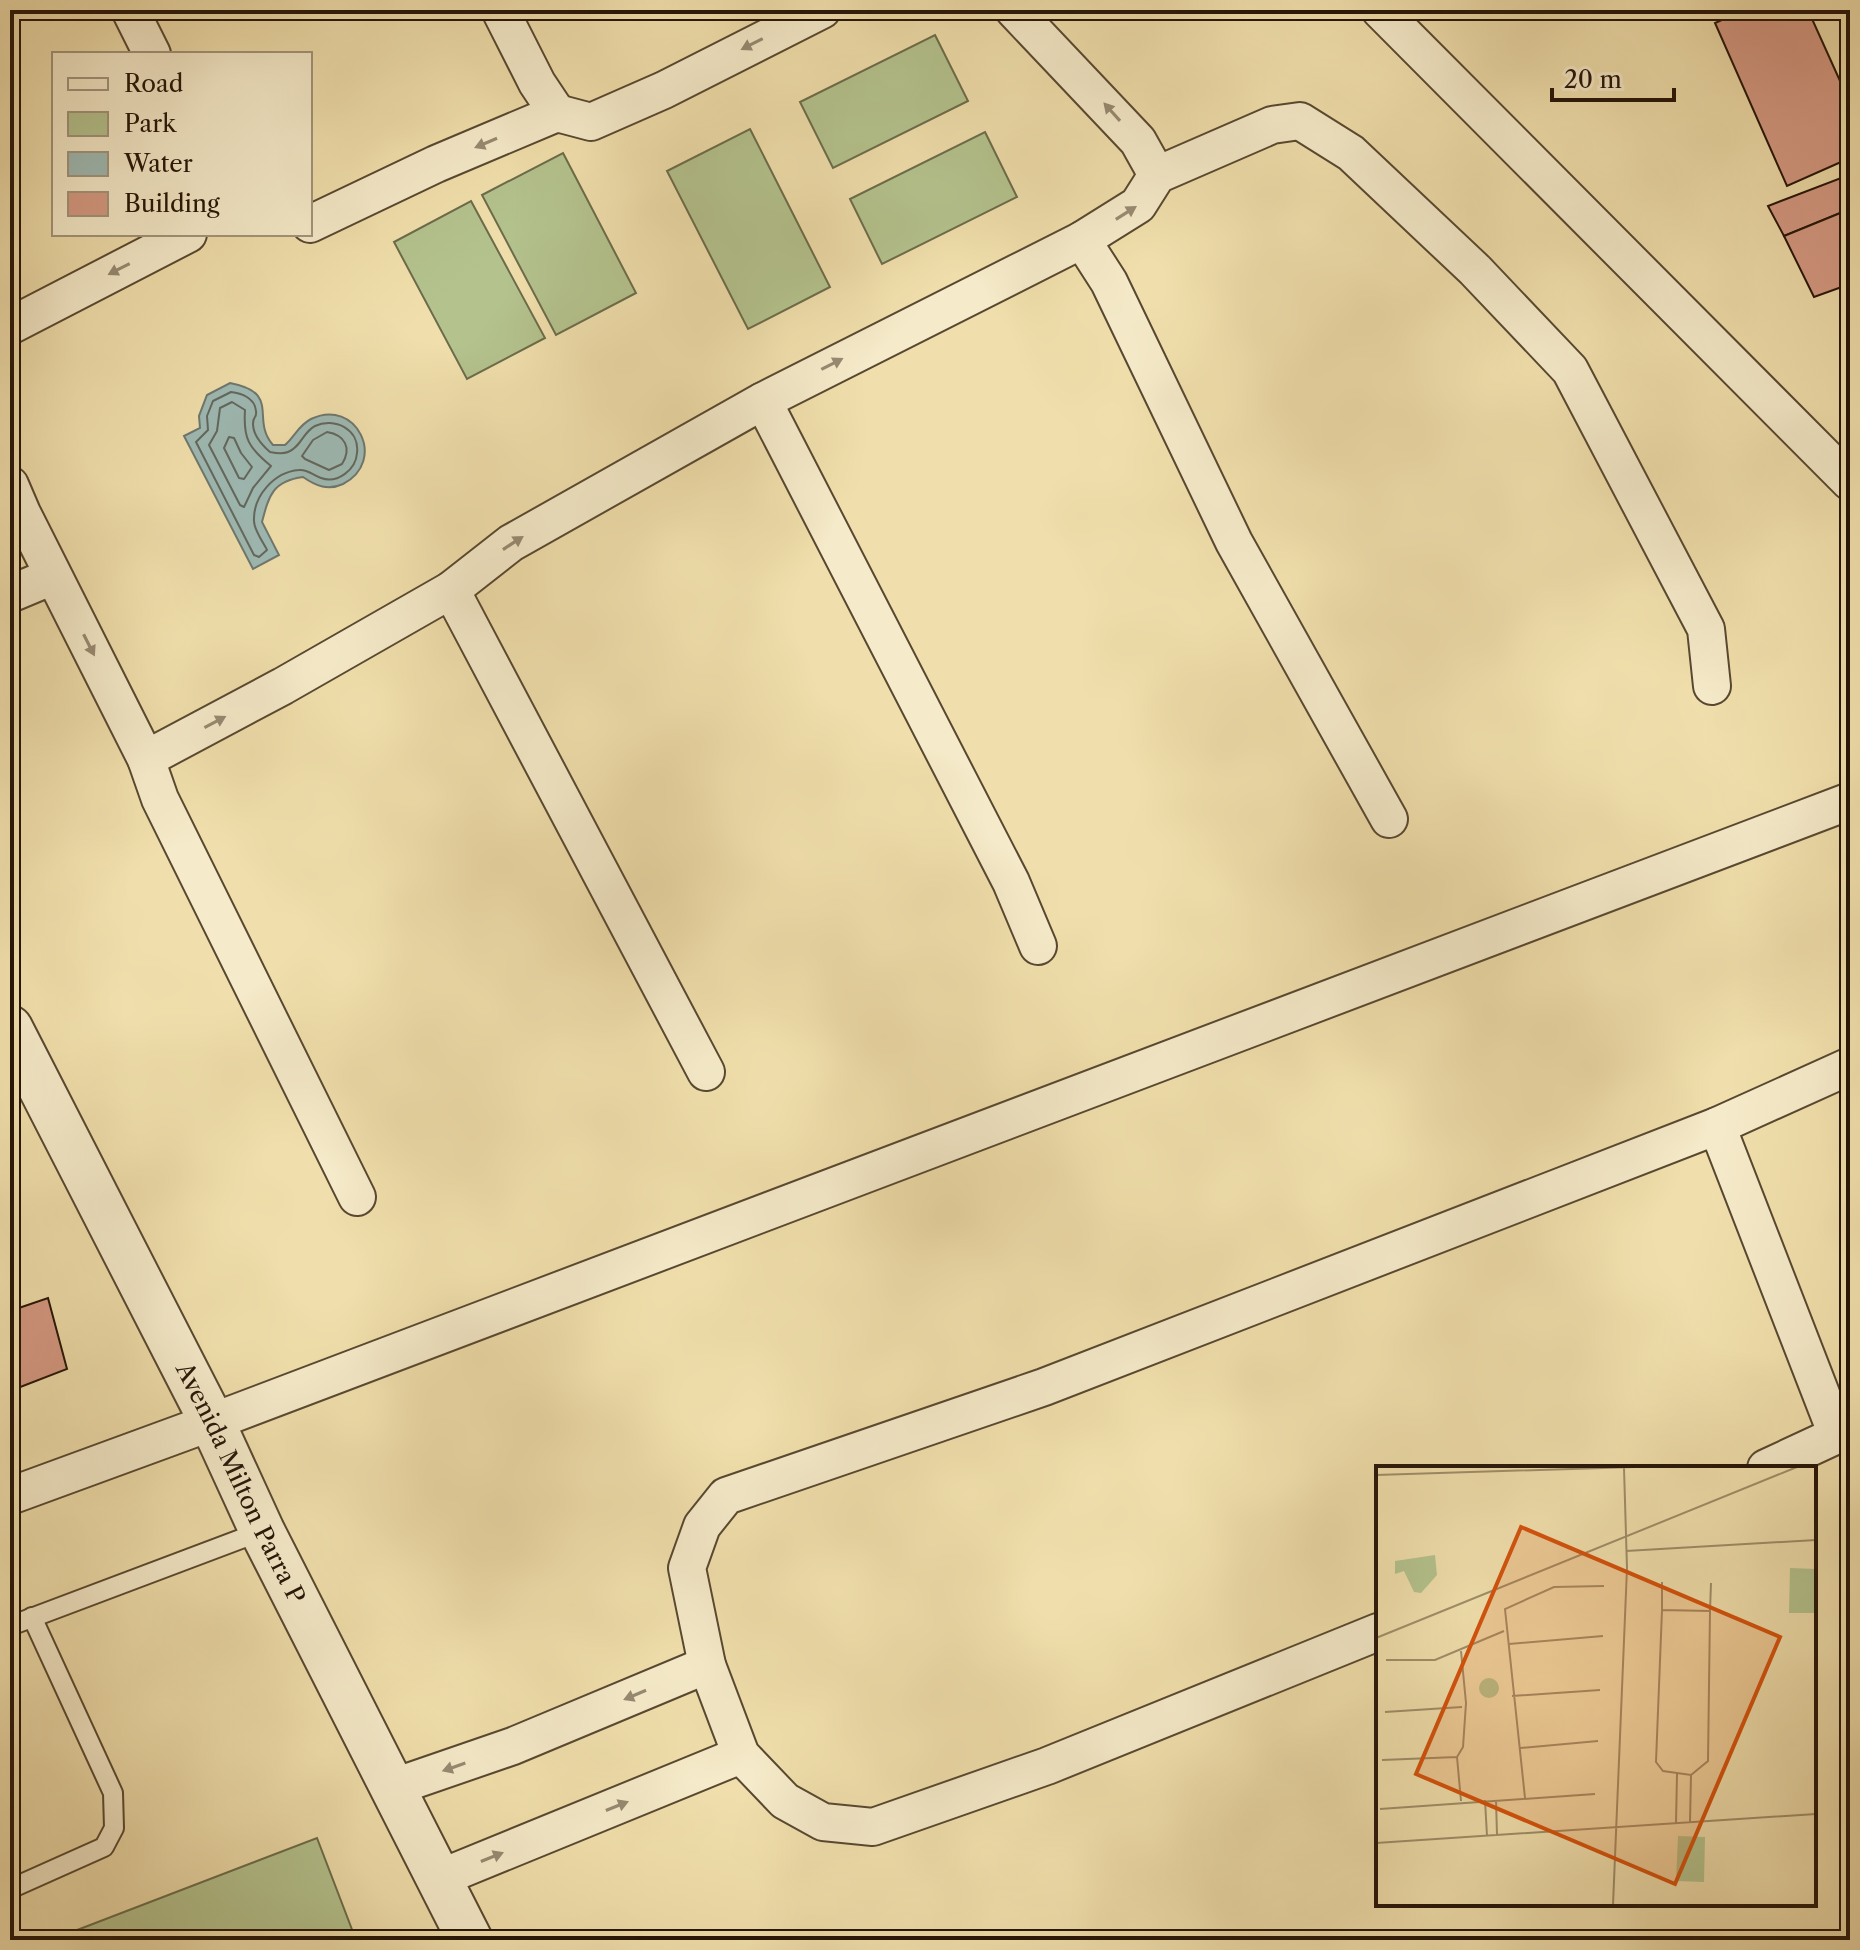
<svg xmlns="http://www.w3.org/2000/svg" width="1860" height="1950" viewBox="0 0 1860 1950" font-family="'Libre Caslon Text',serif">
<rect width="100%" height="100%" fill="#f0dfac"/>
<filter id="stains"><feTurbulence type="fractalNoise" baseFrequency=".0025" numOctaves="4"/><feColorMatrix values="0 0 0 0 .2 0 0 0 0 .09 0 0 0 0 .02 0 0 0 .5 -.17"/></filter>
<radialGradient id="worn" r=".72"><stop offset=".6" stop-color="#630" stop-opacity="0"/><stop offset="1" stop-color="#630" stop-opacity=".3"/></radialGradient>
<g fill="#b4c38e" stroke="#6c6c4b" stroke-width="2">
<polygon points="935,35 968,101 833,168 800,102"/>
<polygon points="750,129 830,287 748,329 667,171"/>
<polygon points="985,132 1017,197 882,264 850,199"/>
<polygon points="563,153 636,293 556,335 482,195"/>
<polygon points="471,201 545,338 467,379 394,242"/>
<polygon points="317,1838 356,1940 51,1940"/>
</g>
<path fill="#9ebab4" stroke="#6e786f" stroke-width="2" d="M230 383C282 393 250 419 273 445H285C295 436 299 425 311 419 356 397 388 461 343 484 328 491 316 486 303 477 273 481 269 495 262 522L279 555 253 569 184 436 200 428 199 416 207 395Z"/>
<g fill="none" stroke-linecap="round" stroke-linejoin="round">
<g stroke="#62685e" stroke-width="2">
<path d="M231 392C241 393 255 398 256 411 257 419 253 415 253 424 253 435 262 445 270 452 275 453 283 454 288 452 301 447 303 432 315 426 334 417 360 429 357 453 356 470 337 484 321 478 312 475 308 469 299 470 274 472 253 496 254 521 254 530 263 542 267 550L259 557 254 555 196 442 208 430 207 416 213 401Z"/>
<path d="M232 402 245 410C243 439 249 448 271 466L253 488 244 507 240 505 209 445 217 431 220 408Z"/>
<path d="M327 432C345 435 352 448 342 464L329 470 305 459 302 456 313 440Z"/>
<polygon points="229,437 234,438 241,453 252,467 244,479 239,478 224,448"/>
</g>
</g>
<g fill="#d69a84" stroke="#251508" stroke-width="2">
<polygon points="1744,10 1808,10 1850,103 1850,158 1787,186 1715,23"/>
<polygon points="1841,178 1850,202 1850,209 1784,236 1768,206"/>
<polygon points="1850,209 1850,284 1814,297 1784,236"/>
<polygon points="48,1298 67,1369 10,1391 10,1311"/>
</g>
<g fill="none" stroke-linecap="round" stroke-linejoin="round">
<defs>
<g id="service">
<polyline points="10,1626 262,1531"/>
<polyline points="10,1889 104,1847 114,1828 113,1793 32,1617"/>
</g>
<g id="minor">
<polyline points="130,10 152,54"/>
<polyline points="500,10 537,83 557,113"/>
<polyline points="1014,10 1138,141 1157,175"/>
<polyline points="1380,10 1850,482"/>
<polyline points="310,224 436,164 557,113 591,122 664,90 822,10"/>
<polyline points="1082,240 1109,282 1234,542 1389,819"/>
<polyline points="10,326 188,234"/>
<polyline points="763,401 1011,882 1038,946"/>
<polyline points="10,485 22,513 146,759 160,799 357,1197"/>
<polyline points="451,590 706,1072"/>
<polyline points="10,594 53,576"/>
<polyline points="146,759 283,686 451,590 511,543 763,401 1082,240 1138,205 1157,175 1272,125 1300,121 1351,153 1475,270 1570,370 1706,629 1712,686"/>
<polyline points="1717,1126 1850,1066"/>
<polyline points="10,1496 212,1422 1850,801"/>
<polyline points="1378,1632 1047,1766 873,1827 823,1822 785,1801 741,1755 707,1665 687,1568 702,1526 726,1496 1044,1387 1717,1126 1837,1435 1766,1468"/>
<polyline points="394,1787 513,1746 707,1665"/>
<polyline points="440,1878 741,1755"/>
</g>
<g id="tertiary">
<path id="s1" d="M10 1028 212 1422 262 1531 470 1940"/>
</g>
</defs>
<use href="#service" stroke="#584831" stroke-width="22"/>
<use href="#minor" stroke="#584831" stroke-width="40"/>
<use href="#tertiary" stroke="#584831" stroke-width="48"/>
<use href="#service" stroke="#f5eac9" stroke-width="18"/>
<use href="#minor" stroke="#f5eac9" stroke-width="36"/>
<use href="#tertiary" stroke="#f5eac9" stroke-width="44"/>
</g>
<defs><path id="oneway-solid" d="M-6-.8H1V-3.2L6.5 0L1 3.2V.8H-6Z" transform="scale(2)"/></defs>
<g fill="#978a72">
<use href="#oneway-solid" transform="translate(752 44) rotate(153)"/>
<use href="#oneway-solid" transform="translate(1112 112) rotate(-132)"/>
<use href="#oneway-solid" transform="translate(486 143) rotate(157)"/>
<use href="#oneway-solid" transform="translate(1126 213) rotate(-32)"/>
<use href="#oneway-solid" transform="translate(119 269) rotate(153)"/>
<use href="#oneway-solid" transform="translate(832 364) rotate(-27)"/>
<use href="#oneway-solid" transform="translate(513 543) rotate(-33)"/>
<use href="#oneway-solid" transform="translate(89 645) rotate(63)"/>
<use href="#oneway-solid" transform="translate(215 722) rotate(-28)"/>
<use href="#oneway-solid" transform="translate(635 1695) rotate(157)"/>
<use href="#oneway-solid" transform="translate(454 1767) rotate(161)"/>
<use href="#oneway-solid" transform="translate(617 1806) rotate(-22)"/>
<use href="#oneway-solid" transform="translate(492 1857) rotate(-22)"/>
</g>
<g text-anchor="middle" stroke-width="8" stroke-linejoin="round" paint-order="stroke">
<g font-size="24" fill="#251508" stroke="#f5eac9">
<text dy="8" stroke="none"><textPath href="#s1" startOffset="510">Avenida Milton Parra P</textPath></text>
</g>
</g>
<g transform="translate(1376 1466)">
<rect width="440" height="440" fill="#f0dfac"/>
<path d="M59 89 61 109 45 127 38 126 28 105 19 108V95ZM414 102 440 103V147H413ZM103 222a10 10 0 1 1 20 0a10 10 0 1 1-20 0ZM302 370 329 371 328 416 300 415Z" fill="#b4c38e"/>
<path fill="none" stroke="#9f8e6a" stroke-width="2" d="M0 9 259 1M250 85 440 74M286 116V144M286 144 334 145 332 295 315 309 287 305 280 296ZM334 145 335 117M0 172 421 1M133 178 227 170M10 194H59L128 165M136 230 224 224M9 246 86 241M144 282 222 275M6 294 81 291M149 332 129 143 178 121 228 120M109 334 111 370M120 334 121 369M85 335 81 291 87 281 90 237 85 185M4 343 219 328M314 356 315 309M300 357 301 308M0 377 440 348M237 439 251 102 248 2"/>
<path fill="#d4520c" fill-opacity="0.15" stroke="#d4520c" stroke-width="4" d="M145 61 404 171 299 418 40 308Z"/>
<rect width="440" height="440" fill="none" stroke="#251508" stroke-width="4"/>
</g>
<rect width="1860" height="1950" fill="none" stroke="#f0dfac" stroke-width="40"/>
<rect x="12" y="12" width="1836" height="1926" fill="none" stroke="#251508" stroke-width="4"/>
<rect x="20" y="20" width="1820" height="1910" fill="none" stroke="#251508" stroke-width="2"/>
<rect x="52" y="52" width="260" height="184" fill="#f5eac9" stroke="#a2957c" stroke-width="2"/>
<rect x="68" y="78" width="40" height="12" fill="#f5eac9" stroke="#a2957c" stroke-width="2"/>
<text x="124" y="92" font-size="24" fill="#251508">Road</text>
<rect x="68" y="112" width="40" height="24" fill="#b4c38e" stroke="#a2957c" stroke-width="2"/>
<text x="124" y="132" font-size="24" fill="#251508">Park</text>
<rect x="68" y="152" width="40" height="24" fill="#9ebab4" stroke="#a2957c" stroke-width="2"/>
<text x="124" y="172" font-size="24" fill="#251508">Water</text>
<rect x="68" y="192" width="40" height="24" fill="#d69a84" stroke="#a2957c" stroke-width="2"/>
<text x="124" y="212" font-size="24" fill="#251508">Building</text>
<path d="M1552 88v12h122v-12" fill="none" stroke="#251508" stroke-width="4"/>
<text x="1564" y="88" font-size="24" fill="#251508" stroke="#f5eac9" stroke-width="6" paint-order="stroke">20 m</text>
<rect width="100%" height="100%" filter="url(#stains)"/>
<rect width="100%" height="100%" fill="url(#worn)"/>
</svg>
